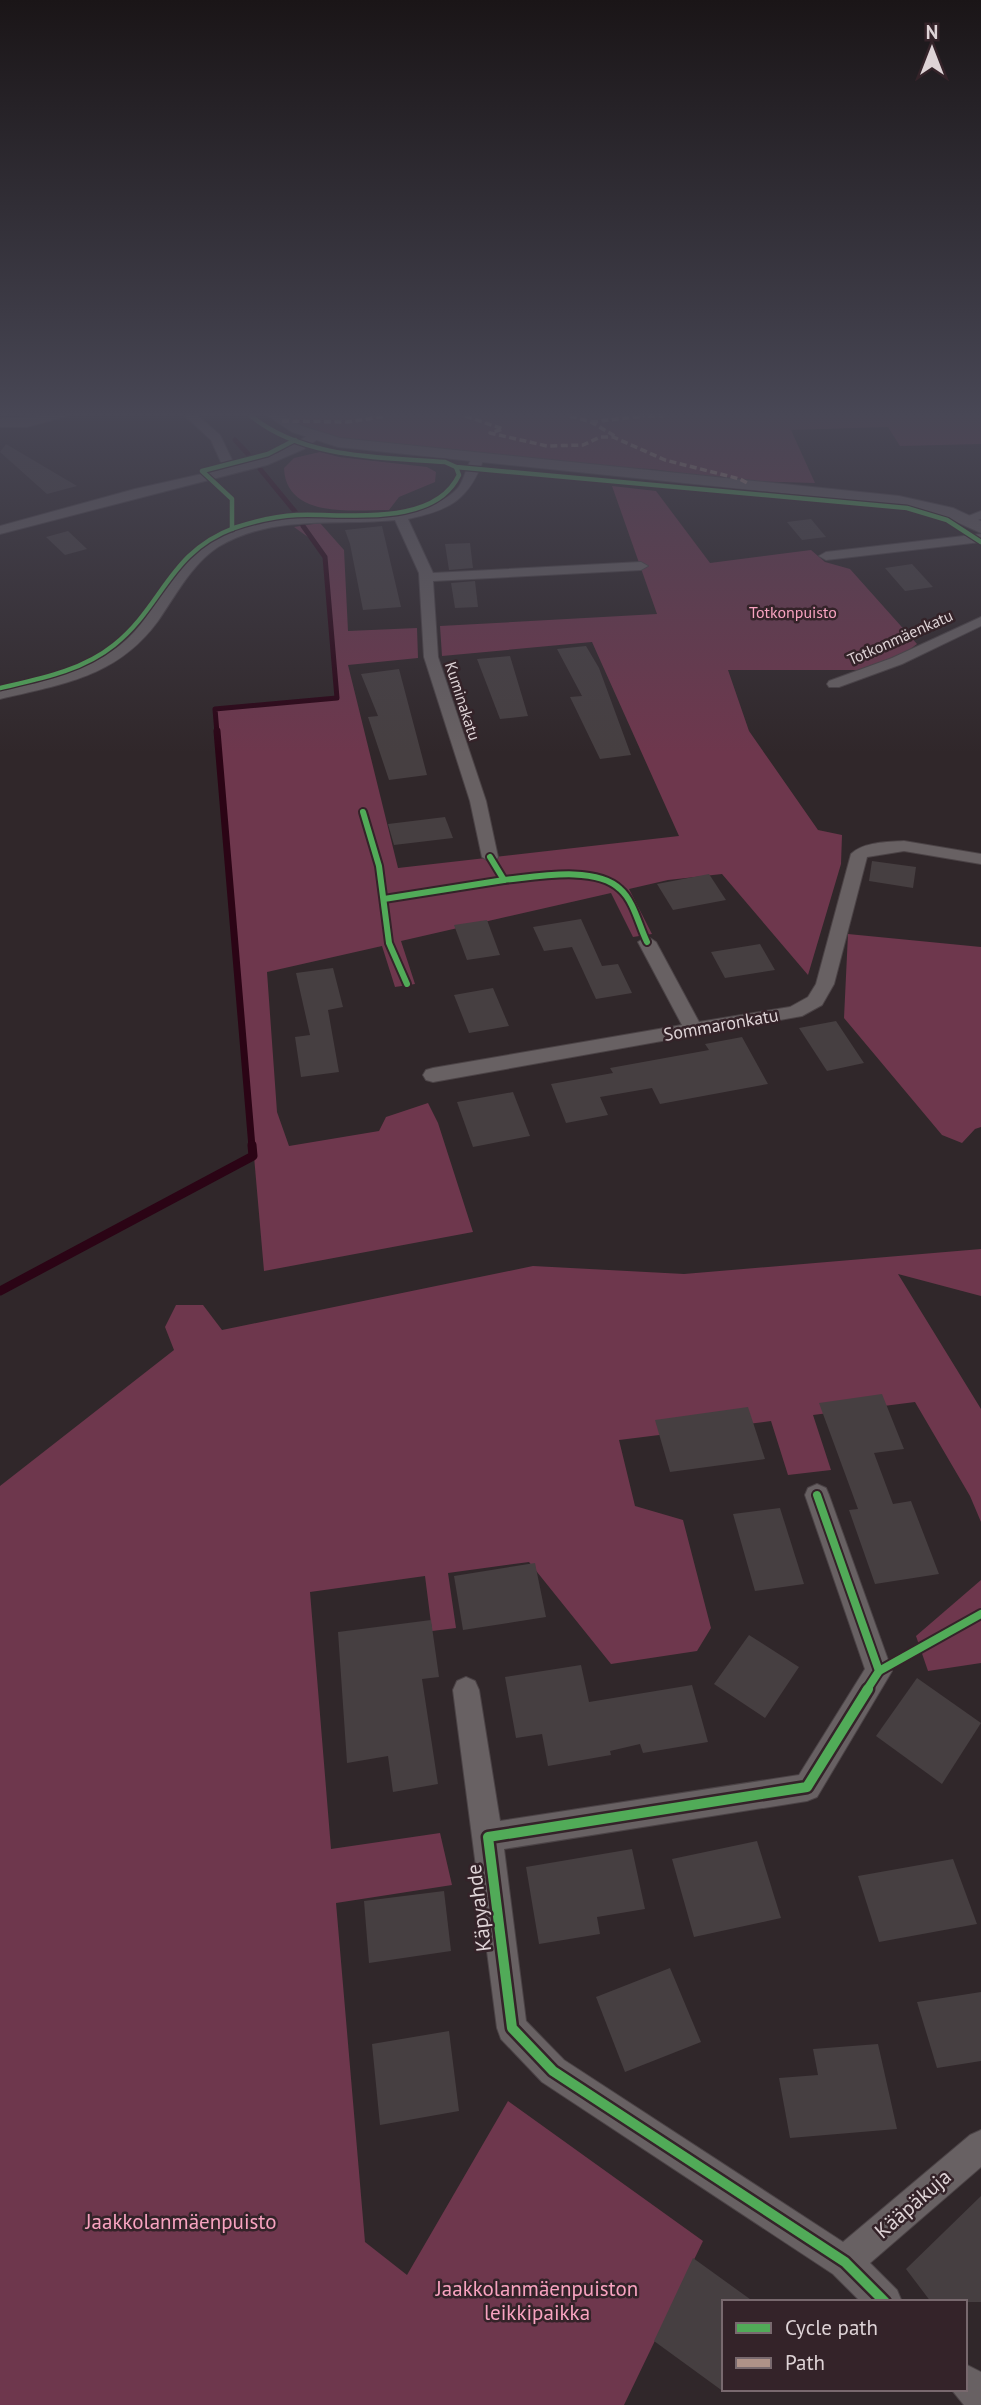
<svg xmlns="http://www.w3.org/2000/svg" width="981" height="2405" viewBox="0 0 981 2405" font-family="'PT Sans',sans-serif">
<rect width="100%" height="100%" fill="#30272a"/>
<g fill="#6e374d">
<path d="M287 416H981V444L900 446 888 427 791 430 815 483 743 481 651 469 620 468 349 440C328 435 305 430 287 416Z"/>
<path d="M320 452 339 457 427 467 436 472 435 482 399 497 389 510C353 510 286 519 284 468L294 458Z"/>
<polygon points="612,486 656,491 710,563 811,550 825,562 850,569 917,644 897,659 873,670 728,670 749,731 818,830 842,835 841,864 808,975 722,874 668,880 629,889 652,934 633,937 611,893 401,941 415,984 395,987 382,946 267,972 277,1112 289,1146 379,1131 386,1117 428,1103 438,1123 473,1232 264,1271 215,709 336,698 325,557 319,545 294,527 320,523 344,550 348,631 417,628 418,658 348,665 398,868 679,836 592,642 442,656 440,626 657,614"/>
<polygon points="848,934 981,947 981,1127 975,1129 962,1143 942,1135 844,1018"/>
<polygon points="981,1249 981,1296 898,1274 981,1409 981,1522 970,1496 915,1402 813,1415 831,1470 788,1475 771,1421 619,1440 635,1506 683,1520 711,1628 697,1651 611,1664 529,1562 448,1573 456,1628 432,1631 425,1576 310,1592 331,1849 440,1833 452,1885 336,1903 365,2242 407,2275 508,2101 703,2241 624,2405 0,2405 0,1486 174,1350 165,1327 176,1305 203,1305 222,1330 533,1266 684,1274"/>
<polygon points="981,1580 981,1663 928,1671 916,1636"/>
</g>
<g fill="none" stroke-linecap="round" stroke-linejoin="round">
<g stroke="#2b0415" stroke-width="5">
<polyline points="235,440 248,454"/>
<polyline points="260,469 297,514"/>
<polyline points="217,733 215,709 337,698 325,557 303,526"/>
</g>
<polyline stroke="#2b0415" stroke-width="7" points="217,731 252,1147"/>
<polyline stroke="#2b0415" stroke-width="9" points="0,1291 253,1156 252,1145"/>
</g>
<g fill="#463f41">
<polygon points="6,444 55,473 77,486 47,494 0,452"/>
<polygon points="811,519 826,537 802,540 787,522"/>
<polygon points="382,526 401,607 363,610 350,544 345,530"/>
<polygon points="68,531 87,549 65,555 46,537"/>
<polygon points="470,543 473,568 449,570 445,544"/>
<polygon points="912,564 933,587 905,591 885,568"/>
<polygon points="475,581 478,607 455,608 451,583"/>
<polygon points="586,646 599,668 631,755 600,759 570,697 582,696 557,649"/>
<polygon points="510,656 528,716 500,719 477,659"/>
<polygon points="399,669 427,775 389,780 368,717 378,716 361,674"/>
<polygon points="445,817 453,838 394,845 388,824"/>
<polygon points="872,861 916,867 913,888 869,881"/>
<polygon points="709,874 726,900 673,910 657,884"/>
<polygon points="581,919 602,966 618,964 632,993 596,999 572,947 544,951 533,927"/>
<polygon points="487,920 500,955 467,960 454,925"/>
<polygon points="760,944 775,970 725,978 711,952"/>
<polygon points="333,968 343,1007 328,1010 339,1072 301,1077 295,1037 310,1035 296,973"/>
<polygon points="493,988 509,1026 469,1033 454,995"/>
<polygon points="836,1021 864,1063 827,1071 799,1028"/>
<polygon points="742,1037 768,1084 660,1104 652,1088 600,1097 608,1115 566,1123 551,1084 613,1073 610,1068 709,1050 705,1044"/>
<polygon points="513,1092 530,1136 473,1147 457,1102"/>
<polygon points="882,1394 904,1449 874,1453 893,1504 911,1501 939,1574 875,1584 849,1510 858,1509 819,1403"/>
<polygon points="748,1407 765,1459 670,1472 655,1420"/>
<polygon points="780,1508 804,1584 755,1591 733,1514"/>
<polygon points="535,1563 546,1617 463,1630 454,1576"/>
<polygon points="431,1620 439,1677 422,1679 438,1784 393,1792 388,1756 347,1763 338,1632"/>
<polygon points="749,1635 799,1667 765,1718 714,1684"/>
<polygon points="581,1665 589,1702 692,1685 708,1742 643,1753 640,1744 610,1751 611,1755 548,1766 542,1734 516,1738 505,1677"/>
<polygon points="917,1678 981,1723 942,1784 876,1736"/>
<polygon points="757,1841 781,1918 694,1937 672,1859"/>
<polygon points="632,1849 645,1909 597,1917 600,1934 539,1944 526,1867"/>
<polygon points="953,1859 977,1924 879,1942 858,1876"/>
<polygon points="444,1891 451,1951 369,1963 364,1901"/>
<polygon points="670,1968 701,2042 625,2072 596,1997"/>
<polygon points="981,1992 981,2061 937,2068 917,2002"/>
<polygon points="449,2031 459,2111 380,2125 372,2044"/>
<polygon points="878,2044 897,2129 790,2138 779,2078 818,2075 813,2049"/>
<polygon points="981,2196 981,2302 931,2302 906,2269"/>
<polygon points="693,2258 754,2302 724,2302 724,2392 654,2341"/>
</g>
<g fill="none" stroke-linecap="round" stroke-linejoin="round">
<defs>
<g id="minor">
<polygon points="43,416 67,416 27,427 0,427 0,419"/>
<polygon points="185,416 198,416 220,435 235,466 278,453 312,433 322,436 304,449 267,465 0,534 0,526 135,489 224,469 211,440"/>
<path d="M478 454 484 458C469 500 450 510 408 519L433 573 641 562 648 566 641 570 433 581 438 657 486 801 498 857 496 861 490 862 482 857 470 801 424 657 419 573 395 520C337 526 272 514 218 547 191 565 176 595 158 621 117 677 63 684 0 699V689C52 678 106 669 141 624 163 596 179 558 212 540 249 520 294 514 335 514 363 514 392 516 420 509 432 505 448 499 457 489 466 480 466 459 478 454Z"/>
<polygon points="981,511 981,519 967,523 961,519"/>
<polygon points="981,534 981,542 826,560 819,556 826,552"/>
<polygon points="981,617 981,626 902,664 839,687 829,687 827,684 829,681 892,658"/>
<path d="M904 841 981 854V864L904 851 867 857 834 984 822 1005 802 1016 433 1082 426 1080 423 1075 426 1070 433 1068 682 1025 638 942 647 936 656 942 699 1022 790 1007 808 997 816 984 851 854C863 842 887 842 904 841Z"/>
<polygon points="817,1484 826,1488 829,1495 892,1671 817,1797 807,1801 504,1849 526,2021 564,2060 843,2242 970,2135 981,2130 981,2167 870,2263 897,2290 902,2302 861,2302 833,2274 542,2082 501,2039 497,2028 453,1690 457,1681 466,1677 475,1681 479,1690 500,1821 799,1775 865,1669 805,1495 808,1488"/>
<polygon points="965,2364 981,2372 981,2405 964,2405 951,2389 965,2389"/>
</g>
<polygon id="tertiary" points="268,416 286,416 302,426 340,438 899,496 953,508 981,521 981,533 941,515 886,504 338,447 292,432"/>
</defs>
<use href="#minor" stroke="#4b4346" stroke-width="2"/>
<use href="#tertiary" stroke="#4b4346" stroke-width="2"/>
<use href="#minor" fill="#686163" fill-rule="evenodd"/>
<use href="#tertiary" fill="#686163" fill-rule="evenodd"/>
<g stroke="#af9288" stroke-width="3.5" stroke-dasharray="7 3.5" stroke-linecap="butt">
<polyline points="465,416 503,429 490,433 547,446 583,445 600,437 613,437 665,460 740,479 749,484"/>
<polyline points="570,416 591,422 615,436"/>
<polyline points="648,416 663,416"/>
<polyline points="282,421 347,422 387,416"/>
<polyline points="591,422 644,416"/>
</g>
<defs>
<g id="cycleway-far3">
<path d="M251 416C304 459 380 457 445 462L456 467 907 508 947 520 981 542"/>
<polyline points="232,529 232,499 202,471 268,454 295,440"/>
<path d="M0 688C39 679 82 671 114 645 163 606 169 552 234 528 255 521 275 516 297 515 346 513 434 528 459 475L456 467"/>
</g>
<g id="cycleway-far2">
<polyline points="363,812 379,866 389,943 407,984"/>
<path d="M490 857 504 880C535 877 595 865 620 889 634 901 639 926 647 942"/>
<polyline points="384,899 504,880"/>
</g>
<g id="cycleway-far1">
<polyline points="817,1495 879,1671 866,1691"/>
<polyline points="879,1671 981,1614"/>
</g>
<polyline id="cycleway" points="868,1689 807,1787 488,1837 512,2028 553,2071 845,2262 885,2302"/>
</defs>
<use href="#cycleway-far3" stroke="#342329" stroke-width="7"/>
<use href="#cycleway-far2" stroke="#342329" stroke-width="10"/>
<use href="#cycleway-far1" stroke="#342329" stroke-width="12"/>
<use href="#cycleway" stroke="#342329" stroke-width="15"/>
<use href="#cycleway-far3" stroke="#51ab58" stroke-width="4.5"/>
<use href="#cycleway-far2" stroke="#51ab58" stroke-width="6"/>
<use href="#cycleway-far1" stroke="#51ab58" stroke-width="8"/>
<use href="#cycleway" stroke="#51ab58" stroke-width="10"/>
</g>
<linearGradient id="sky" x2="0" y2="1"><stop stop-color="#1a1517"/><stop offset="0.55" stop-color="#484755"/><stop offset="1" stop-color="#484755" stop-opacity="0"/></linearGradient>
<rect width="981" height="753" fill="url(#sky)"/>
<g text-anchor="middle" stroke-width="5" stroke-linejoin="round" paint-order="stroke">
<g font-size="16" fill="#f8a3c0" stroke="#342329">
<text x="793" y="618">Totkonpuisto</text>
</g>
<g font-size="16" fill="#ded3d6" stroke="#342329">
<text transform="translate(900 637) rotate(-24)" y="6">Totkonmäenkatu</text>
<text transform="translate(463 701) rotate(72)" y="6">Kuminakatu</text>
</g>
<g font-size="18" fill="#ded3d6" stroke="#342329">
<text transform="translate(721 1025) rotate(-10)" y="6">Sommaronkatu</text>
</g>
<g font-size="21" fill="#ded3d6" stroke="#342329">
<text transform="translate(479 1908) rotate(-97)" y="7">Käpyahde</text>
<text transform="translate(913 2204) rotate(-41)" y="7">Kääpäkuja</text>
</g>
<g font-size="21" fill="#f8a3c0" stroke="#342329">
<text x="181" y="2229">Jaakkolanmäenpuisto</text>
<text x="537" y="2296">Jaakkolanmäenpuiston<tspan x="537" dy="24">leikkipaikka</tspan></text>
</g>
</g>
<rect x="722" y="2300" width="245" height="91" fill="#342329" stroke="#78696e" stroke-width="2"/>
<rect x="736" y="2323" width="35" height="10" fill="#51ab58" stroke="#78696e" stroke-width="2"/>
<text x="785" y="2335" font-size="21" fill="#ded3d6">Cycle path</text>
<rect x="736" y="2358" width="35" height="10" fill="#af9288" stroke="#78696e" stroke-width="2"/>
<text x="785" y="2370" font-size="21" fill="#ded3d6">Path</text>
<g transform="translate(932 49)" stroke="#342329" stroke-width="5" paint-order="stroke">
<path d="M0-5L12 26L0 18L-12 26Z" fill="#ded3d6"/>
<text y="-10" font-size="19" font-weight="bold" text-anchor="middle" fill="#ded3d6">N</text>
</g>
</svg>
